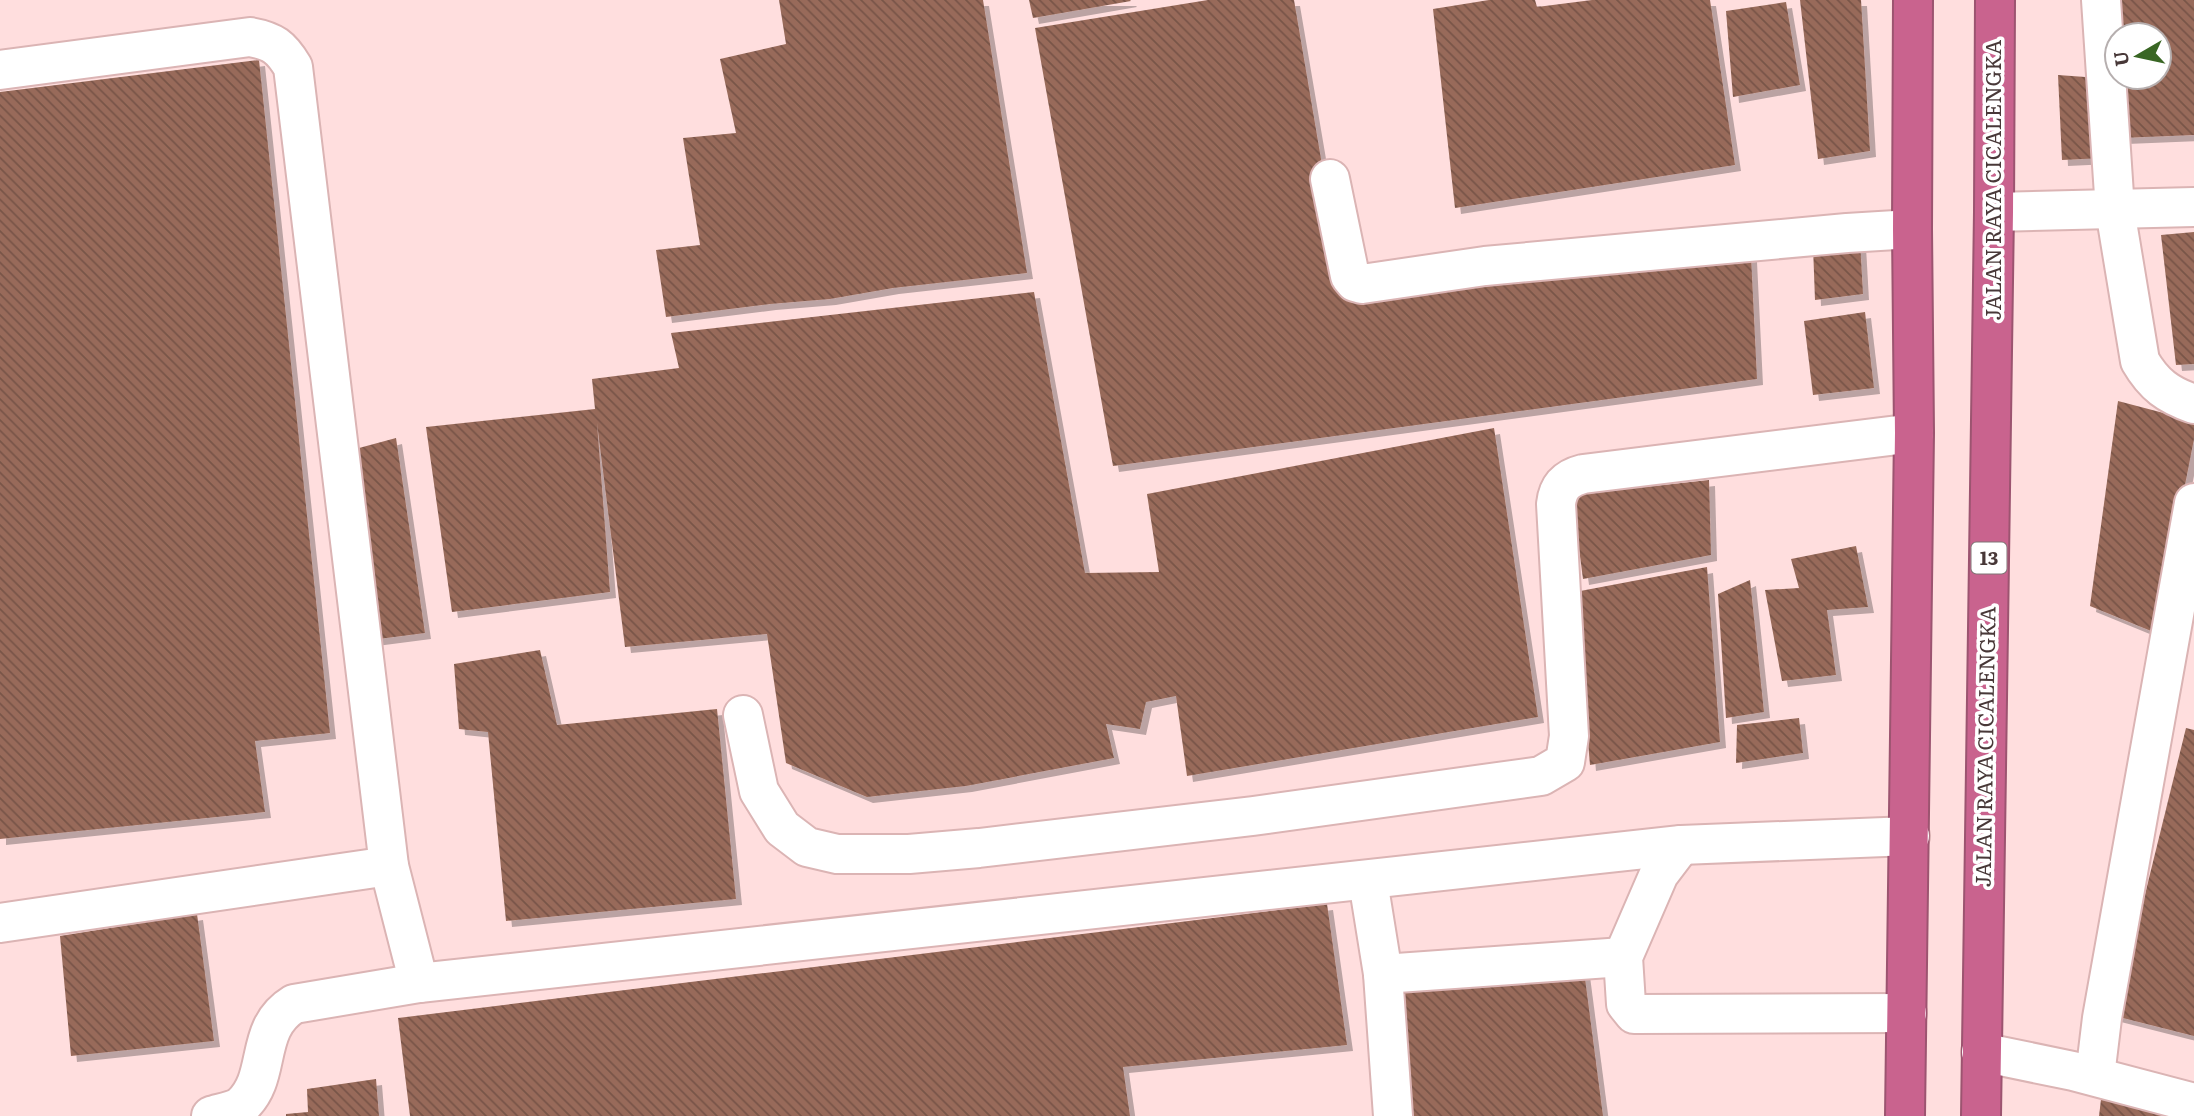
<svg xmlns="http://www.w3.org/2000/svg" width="2194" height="1116" viewBox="0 0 2194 1116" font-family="Literata,serif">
<defs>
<pattern id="building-back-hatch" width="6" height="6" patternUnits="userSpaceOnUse" patternTransform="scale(1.75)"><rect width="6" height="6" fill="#986b5a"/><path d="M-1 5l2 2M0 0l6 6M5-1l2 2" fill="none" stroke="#785448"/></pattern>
<filter id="shadow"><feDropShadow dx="6" dy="6" stdDeviation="0" flood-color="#0004"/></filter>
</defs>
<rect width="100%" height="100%" fill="#ffdede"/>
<g fill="url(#building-back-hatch)" filter="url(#shadow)">
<polygon points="779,0 983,0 1027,273 893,288 830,299 770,304 666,317 656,250 700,245 683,138 736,133 720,59 786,44"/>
<polygon points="1029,0 1130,0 1131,1 1033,18"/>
<polygon points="1208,0 1294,0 1328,200 1354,300 1751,256 1757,379 1113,466 1035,28"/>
<polygon points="1489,0 1535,0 1537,7 1592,0 1710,0 1735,165 1455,208 1433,9"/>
<polygon points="1800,0 1861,0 1870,151 1818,159"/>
<polygon points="2113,0 2194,0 2194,135 2121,138 2118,77 2159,77 2159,35 2115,35"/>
<polygon points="1786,2 1800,85 1733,97 1726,11"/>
<polygon points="259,60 330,733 255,741 265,812 0,839 0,92"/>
<polygon points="2058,75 2099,78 2104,158 2062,160"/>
<polygon points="2194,232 2194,364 2176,365 2161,235"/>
<polygon points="1860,241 1863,294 1815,300 1813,246"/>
<polygon points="1034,292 1085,573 1159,572 1147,494 1494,428 1538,717 1187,776 1176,696 1146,702 1140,729 1106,724 1114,758 966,786 867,797 786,763 767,634 625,647 597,423 610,592 452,612 426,427 595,409 592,379 679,368 671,333"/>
<polygon points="1865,312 1874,388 1813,395 1804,321"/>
<polygon points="2118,401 2194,421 2194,439 2156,633 2090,606"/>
<polygon points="396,438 425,633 371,640 348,451"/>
<polygon points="1709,480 1711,555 1583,579 1572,495"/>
<polygon points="1856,546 1868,607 1827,610 1836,675 1782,681 1765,590 1799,588 1791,559"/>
<polygon points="1707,567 1720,742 1590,765 1575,592"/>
<polygon points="1750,580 1764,712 1726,718 1718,594"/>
<polygon points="540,650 557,725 717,709 736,899 506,921 488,732 459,729 454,664"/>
<polygon points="1799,718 1803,753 1736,763 1737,725"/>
<polygon points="2186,728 2194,730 2194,1036 2115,1016"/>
<polygon points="1327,904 1347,1045 1123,1067 1130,1116 410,1116 398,1018"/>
<polygon points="197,914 214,1041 71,1056 60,936"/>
<polygon points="1583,963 1603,1116 1411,1116 1391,982"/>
<polygon points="376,1079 379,1116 286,1116 286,1114 308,1112 307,1089"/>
<polygon points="2103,1083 2194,1116 2099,1116"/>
</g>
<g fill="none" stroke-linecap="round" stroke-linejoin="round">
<defs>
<g id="minor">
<path d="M2101 0 2115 210 2140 361C2154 385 2168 395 2194 404"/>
<path d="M0 70 250 37C273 41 281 47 293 67L389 866 419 983"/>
<polyline points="1330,179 1350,276 1355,282 1362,284 1485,266 1847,233 1912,229"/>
<polyline points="1994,212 2194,207"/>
<path d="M743 715 759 791 782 828 807 847 837 854H909L979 848 1253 816 1541 776 1565 762 1569 736 1556 504C1558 486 1567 478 1583 474L1914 433"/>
<polyline points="1681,845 1659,874 1623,957 1626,1004 1634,1014 1907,1013"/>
<polyline points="1368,881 1383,974"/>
<polyline points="0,923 389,866"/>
<polyline points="1981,1052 2073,1071 2194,1103"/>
<polyline points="2095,1076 2102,1018 2194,503"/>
<path d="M211 1116C220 1113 235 1111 242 1105 273 1076 253 1029 294 1004L419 983 1681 845 1910 836"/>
<polyline points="1393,1116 1383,974 1623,957"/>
</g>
<g id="highway">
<polyline points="1905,1116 1914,433 1912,229 1913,0"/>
<polyline points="1981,1116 1994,212 1995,0"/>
</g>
</defs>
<use href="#minor" stroke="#dbb4b4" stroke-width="42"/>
<use href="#highway" stroke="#9c5470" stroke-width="42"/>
<use href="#minor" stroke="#fff" stroke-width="38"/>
<use href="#highway" stroke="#c9638e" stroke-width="38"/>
</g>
<g text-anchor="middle" stroke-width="7" stroke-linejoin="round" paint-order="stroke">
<rect fill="#fff" stroke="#7f7474" stroke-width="2" x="1971.5" y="542.5" width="35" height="31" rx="5"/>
<g font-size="19" font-weight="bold" fill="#483838">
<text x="1989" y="565">13</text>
</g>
<g font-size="21" fill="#483838" stroke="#fff">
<text transform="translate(1994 180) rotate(-90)" y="7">JALAN RAYA CICALENGKA</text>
<text transform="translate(1986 747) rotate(-89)" y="7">JALAN RAYA CICALENGKA</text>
</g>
</g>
<g transform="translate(2138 56) rotate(261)"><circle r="33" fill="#ffffff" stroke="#b6afaf" stroke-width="2"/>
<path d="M0-5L12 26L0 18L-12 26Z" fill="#396624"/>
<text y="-10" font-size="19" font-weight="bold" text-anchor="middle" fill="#483838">U</text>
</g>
</svg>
